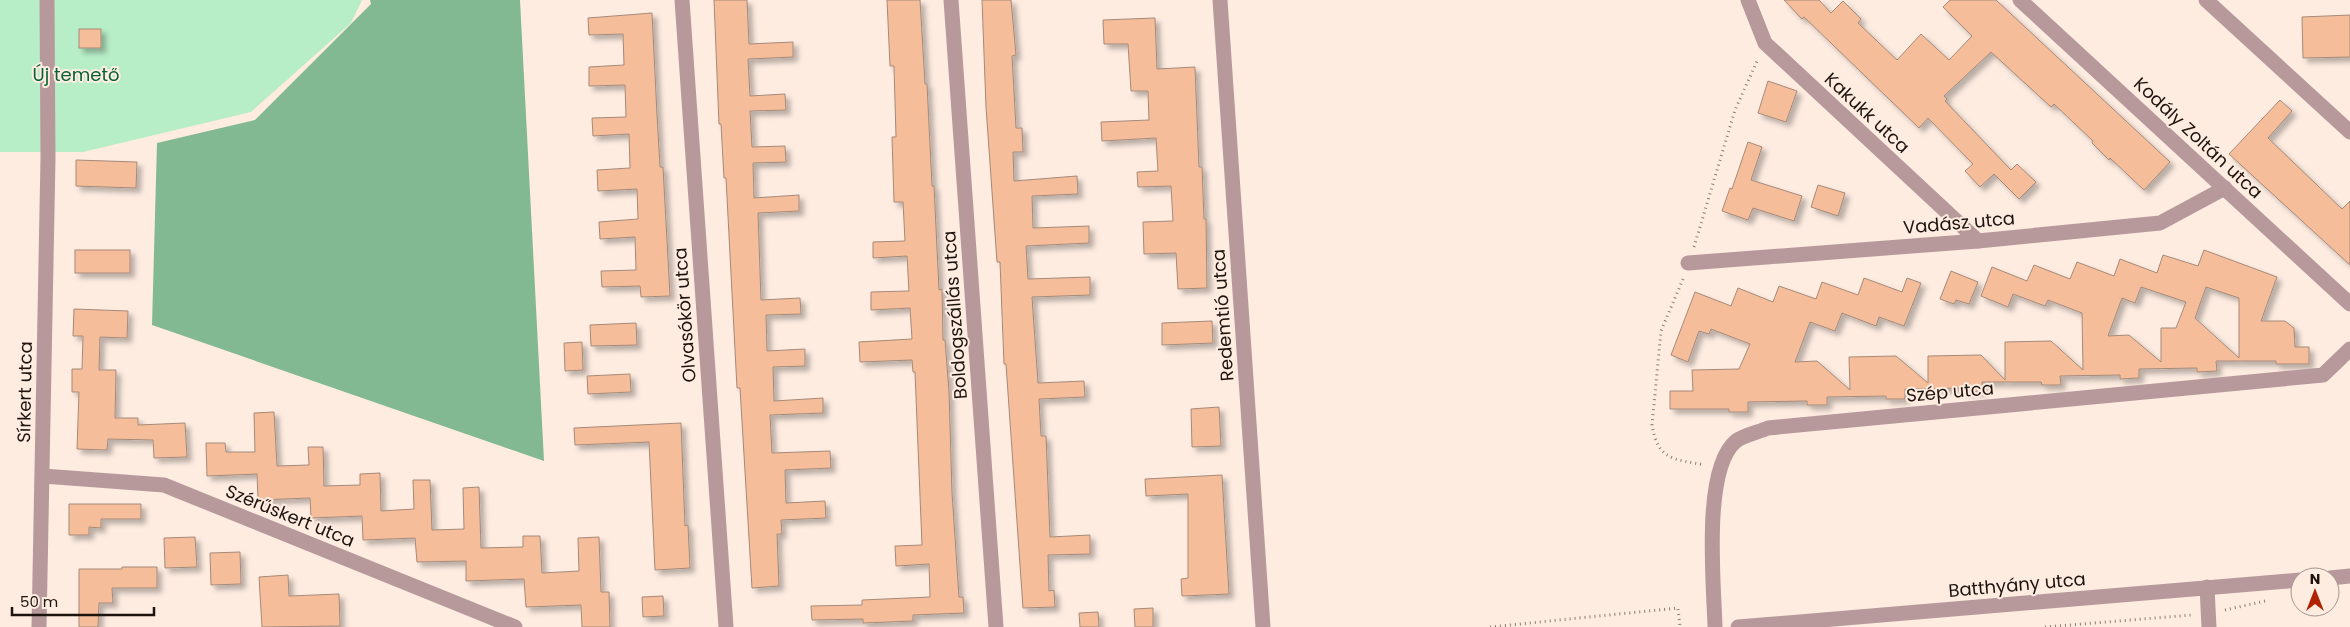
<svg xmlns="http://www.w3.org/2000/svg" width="2350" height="627" viewBox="0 0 2350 627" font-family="Poppins,sans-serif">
<defs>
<filter id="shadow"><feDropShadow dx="4.5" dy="4.5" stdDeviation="2.5" flood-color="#0004"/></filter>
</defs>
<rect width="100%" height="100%" fill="#feece1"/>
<polygon fill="#b7edc7" points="0,0 362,0 351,23 251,112 83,152 0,152"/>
<polygon fill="#82b993" points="370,0 520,0 544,461 152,325 157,143 255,120 371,4"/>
<g fill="#f5bd9a" stroke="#a58a7a" fill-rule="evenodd" filter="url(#shadow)">
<polygon points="714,0 747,0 749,44 793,42 793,57 748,59 750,96 785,94 786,110 750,111 752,147 785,146 786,162 753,163 754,198 799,195 799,211 758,213 761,300 800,298 801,314 766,315 767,351 805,349 805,366 773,367 774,401 823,398 823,413 770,415 772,453 830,451 831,468 785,470 786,503 825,501 826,518 781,520 782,534 777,534 779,586 752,588 740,388 737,388 726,178 724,178 721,124 719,124"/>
<polygon points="887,0 920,0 925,84 927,84 932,186 934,186 939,290 942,289 943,340 945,340 949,392 952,493 959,597 963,597 964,613 913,615 913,621 863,623 863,619 812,620 811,606 862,605 862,600 930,597 929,564 896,566 895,546 922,545 915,372 913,372 912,360 860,362 859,342 912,339 910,308 871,310 871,292 909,291 907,256 873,258 873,242 905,241 903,202 894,202 892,137 896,137 894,66 890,66"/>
<polygon points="982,0 1011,0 1016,55 1012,56 1016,128 1022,128 1023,152 1013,152 1014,181 1077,176 1078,194 1032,196 1033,228 1089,226 1089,243 1026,246 1028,279 1090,277 1090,295 1032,297 1038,383 1084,381 1085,397 1039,399 1041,436 1046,436 1050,537 1090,535 1090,554 1048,555 1049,591 1054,590 1055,607 1023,608 1006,364 1004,364 1000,262 997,262 986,107"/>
<polygon points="1784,0 1819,0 1831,13 1843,1 1861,19 1858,23 1897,60 1921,34 1949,60 1972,36 1943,7 1950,0 1996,0 2170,162 2144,190 2110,158 2109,160 2092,143 2093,141 2054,104 2051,107 1991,52 1944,96 1947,99 1945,101 2011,170 2017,164 2036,182 2019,199 1994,174 1980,187 1965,171 1973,164 1928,118 1919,128 1804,17 1802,19"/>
<polygon points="652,13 657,115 660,167 663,167 670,296 641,297 640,286 602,287 601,271 636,270 635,237 600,239 599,222 638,219 637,189 598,191 597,170 630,168 629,134 593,136 592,118 626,117 625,85 589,86 589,67 624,65 623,34 589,35 588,18"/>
<polygon points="2350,15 2350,57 2303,58 2302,17"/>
<polygon points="1155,18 1157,69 1195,67 1199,167 1202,167 1204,219 1206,219 1207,288 1178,289 1176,253 1144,254 1143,222 1173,221 1171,186 1138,187 1137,172 1158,171 1156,138 1102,141 1101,122 1149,120 1148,91 1131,91 1128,44 1104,44 1103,20"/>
<rect x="79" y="29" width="22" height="19"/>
<polygon points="1768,81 1797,91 1786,122 1758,113"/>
<polygon points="2280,100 2292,111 2268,138 2342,209 2350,201 2350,265 2229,154"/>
<polygon points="1748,142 1762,147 1751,180 1802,196 1794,221 1753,208 1748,220 1722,211 1730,188 1732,189"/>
<polygon points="76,160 137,162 136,188 76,186"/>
<polygon points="1818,185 1845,193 1838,216 1811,207"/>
<rect x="75" y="250" width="55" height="23"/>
<path d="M2204 250 2277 277 2261 321H2285L2294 328 2295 347H2309V364H2276V361H2216L2217 371 2197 372V368L2139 369V378L2120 379V375L2060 376 2061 385H2042L2041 382H1982L1983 391 1964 392V388L1905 389V399H1886V396L1827 397V405H1807V401L1748 402V412H1729V409H1670V391H1693L1692 370 1739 369 1750 344 1711 329 1709 334 1699 331 1688 362 1671 355 1695 292 1731 306 1738 288 1773 302 1779 286 1816 299 1822 282 1858 295 1864 278 1902 292 1907 278 1921 283 1904 326 1879 317 1876 326 1842 313 1835 331 1810 322 1795 362 1817 361 1850 390 1849 357 1896 356 1928 383V356L1981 355 2005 380V342L2051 341 2083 370 2082 313 2048 300 2045 306 2013 294 2008 307 1981 296 1992 267 2027 281 2034 265 2070 279 2077 262 2114 276 2120 259 2157 273 2163 255 2198 266ZM2141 287 2186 302 2176 328H2161V362L2129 335 2108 336 2122 298 2135 303ZM2206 287 2239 298V358L2195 318Z"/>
<polygon points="1951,271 1978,282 1969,304 1956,300 1954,304 1940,299"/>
<polygon points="74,309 128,311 127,338 100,337 99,370 116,370 115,418 138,418 138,425 185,423 187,457 154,458 153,440 108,439 107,450 77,449 79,392 72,392 72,369 82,369 83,336 73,336"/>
<polygon points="1212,321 1213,343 1162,345 1162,323"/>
<polygon points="636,323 637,345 591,346 590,325"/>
<polygon points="582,342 583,370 565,371 564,343"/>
<polygon points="630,374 631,392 588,394 587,376"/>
<polygon points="1219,407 1221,446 1192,447 1191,409"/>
<polygon points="274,412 277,466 309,465 308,447 323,447 324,486 360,485 360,474 380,473 381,511 414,509 413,480 430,480 432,530 464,529 463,488 479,487 481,548 523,547 523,536 540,536 542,573 579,571 578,538 599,537 601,592 609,592 610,627 582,627 581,605 526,607 524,579 466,581 466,561 417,562 415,538 363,540 362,516 311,518 310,498 258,500 257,474 207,476 206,443 225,443 226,452 255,452 254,413"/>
<polygon points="681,423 685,526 688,525 690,568 655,570 649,442 575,445 574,428"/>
<polygon points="1222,475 1229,594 1182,596 1181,579 1188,578 1188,494 1146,496 1145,479"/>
<polygon points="69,504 141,504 141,519 101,519 101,528 89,527 89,535 69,535"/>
<polygon points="195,537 197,567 165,568 164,538"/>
<polygon points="240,552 241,584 211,585 210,553"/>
<polygon points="122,567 157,567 157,588 112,588 113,603 99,603 98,627 79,627 79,569 122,569"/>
<polygon points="288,575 289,596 339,594 340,626 262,627 259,577"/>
<polygon points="663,596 664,616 643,617 642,597"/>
<polygon points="1153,608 1153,627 1135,627 1134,609"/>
<polygon points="1098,612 1099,627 1080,627 1079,613"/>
</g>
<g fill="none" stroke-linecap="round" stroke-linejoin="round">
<g stroke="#8b7d74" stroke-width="3" stroke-dasharray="1 4" stroke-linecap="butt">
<polyline points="1694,247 1735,110 1758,59"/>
<path d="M1683 279 1661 331 1652 425C1658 461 1674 459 1705 465"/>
<polyline points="2225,610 2265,601"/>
<polyline points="1490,627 1678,608 1680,627"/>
<polyline points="2045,627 2192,615"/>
</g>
<g stroke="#b7999c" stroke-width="15">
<polyline points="682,0 726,627"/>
<polyline points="951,0 996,627"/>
<polyline points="1220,0 1263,627"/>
<polyline points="1748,0 1765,43 1978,241"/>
<polyline points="2020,0 2350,304"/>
<polyline points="2206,0 2350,132"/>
<polyline points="1688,263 1978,241 2160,223 2225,188"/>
<polyline points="43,476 164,485 515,627"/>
<polyline points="2330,578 2350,576"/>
<polyline points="2207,587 2209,627"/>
<polyline points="39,627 48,158 47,0"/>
<path d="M1715 627C1714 586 1702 469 1736 441 1744 435 1759 432 1768 428L2323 375 2350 349"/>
<polyline points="1738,627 2300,580"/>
</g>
</g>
<g text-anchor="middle" stroke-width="4" stroke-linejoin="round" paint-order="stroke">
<g font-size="18" fill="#056435" stroke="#feece1">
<text x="76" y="81">Új temető</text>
</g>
<g font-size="18" fill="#1e140e" stroke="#feece1">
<text transform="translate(1867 113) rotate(43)" y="6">Kakukk utca</text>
<text transform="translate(2198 138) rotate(43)" y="6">Kodály Zoltán utca</text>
<text transform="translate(1959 223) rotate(-5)" y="6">Vadász utca</text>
<text transform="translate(685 315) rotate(-94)" y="6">Olvasókör utca</text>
<text transform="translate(955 315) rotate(-94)" y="6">Boldogszállás utca</text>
<text transform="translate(1223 315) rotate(-94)" y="6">Redemtió utca</text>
<text transform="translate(25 392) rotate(-89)" y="6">Sírkert utca</text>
<text transform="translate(1950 392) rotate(-5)" y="6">Szép utca</text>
<text transform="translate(290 516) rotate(22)" y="6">Szérűskert utca</text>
<text transform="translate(2017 585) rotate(-5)" y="6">Batthyány utca</text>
</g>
</g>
<g transform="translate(2315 592)"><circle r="24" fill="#feece1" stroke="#a4968d"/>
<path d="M0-4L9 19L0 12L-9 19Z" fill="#b02401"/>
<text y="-8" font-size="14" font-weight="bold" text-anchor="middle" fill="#1e140e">N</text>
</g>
<path d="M12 607v8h142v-8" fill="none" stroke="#1e140e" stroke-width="2.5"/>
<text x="20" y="607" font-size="15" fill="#1e140e" stroke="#feece1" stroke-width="4" paint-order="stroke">50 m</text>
</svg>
